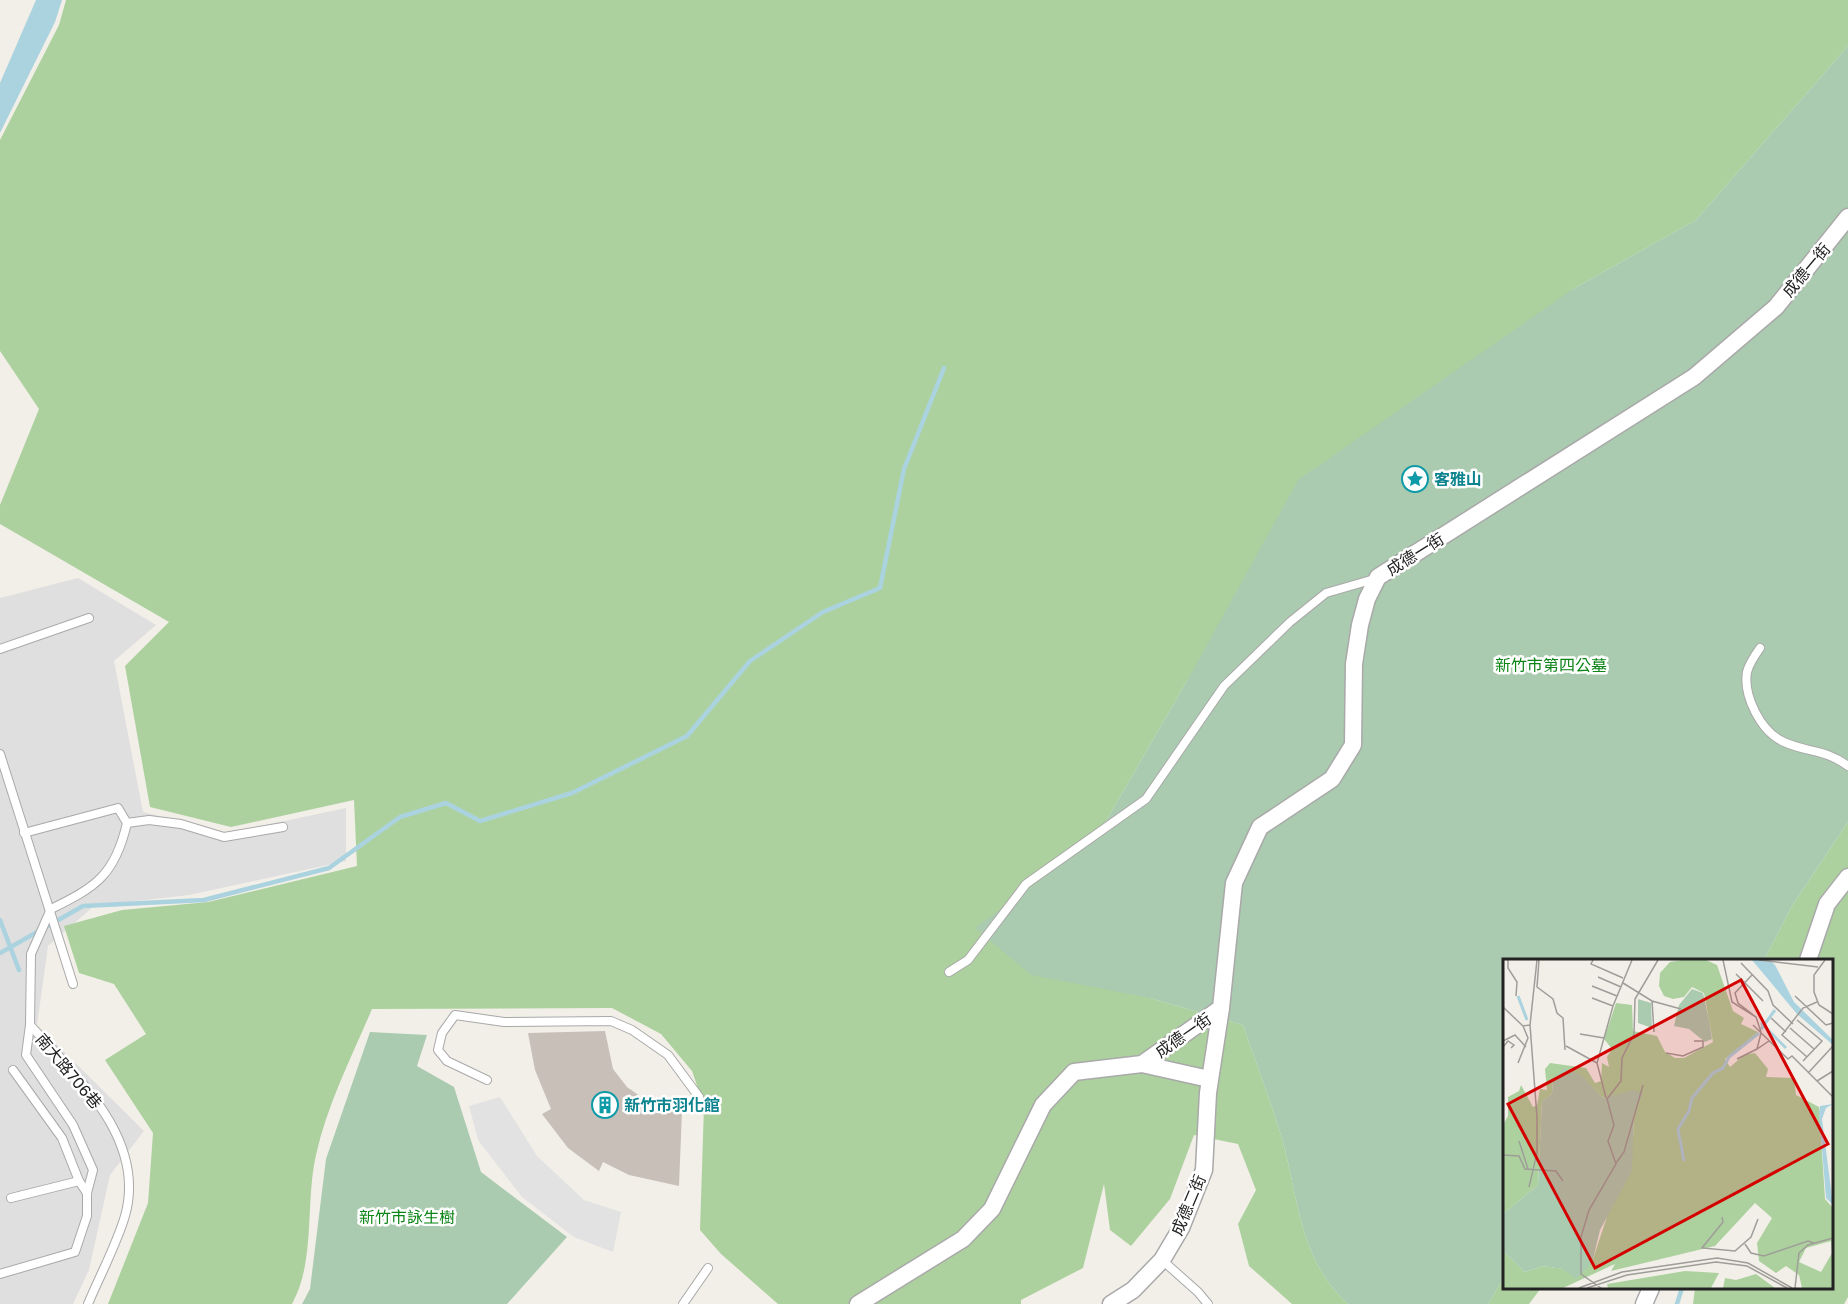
<svg xmlns="http://www.w3.org/2000/svg" width="1848" height="1304" viewBox="0 0 1848 1304" font-family="'Golos Text','Noto Sans TC',sans-serif">
<rect width="100%" height="100%" fill="#f2efe9"/>
<polygon fill="#e0dfdf" points="78,578 156,625 114,661 143,812 228,833 346,808 346,861 189,895 94,906 48,946 37,1025 144,1131 110,1175 89,1270 73,1304 0,1304 0,598"/>
<g fill="#add19e">
<path d="M66 0H1848V46L1696 220 1573 289 1187 681 1095 840 1150 998 1243 1025C1256 1064 1272 1103 1283 1142 1299 1202 1300 1260 1348 1304H1292L1249 1266 1238 1224 1256 1190 1238 1144 1194 1135 1170 1199 1131 1246 1110 1230 1104 1184 1083 1268 1021 1300V1304H778L721 1254 700 1230 704 1106 692 1071 661 1034 612 1008 372 1009C352 1056 327 1105 316 1155 305 1204 316 1260 292 1304H108L148 1203 153 1133 105 1060 146 1034 114 984 79 973 64 926 122 910 208 902 357 866 354 800 231 827 150 807 125 666 169 622 0 524V505L39 409 0 351V140L59 25Z"/>
<polygon points="1848,822 1848,1297 1844,1304 1693,1304 1695,1288 1832,1288 1832,960 1764,960 1792,906"/>
<polygon points="1504,1278 1504,1288 1541,1288 1529,1304 1488,1304"/>
</g>
<g fill="#aacbaf">
<path d="M1848 46V822L1792 906 1764 960H1504V1278L1488 1304H1348C1300 1260 1299 1202 1283 1142 1272 1103 1256 1064 1243 1025L1150 998 1031 975 975 928 1095 840 1187 681 1298 480 1573 289 1696 220Z"/>
<polygon points="370,1032 427,1035 417,1066 454,1087 481,1172 567,1237 507,1304 302,1304 310,1289 326,1159"/>
</g>
<polygon fill="#e2e2e2" points="500,1097 537,1156 584,1200 621,1212 613,1252 574,1237 522,1197 478,1140 469,1106"/>
<polygon fill="#aad3df" points="36,0 62,0 55,22 0,133 0,83"/>
<g fill="none" stroke-linecap="round" stroke-linejoin="round">
<g stroke="#aad3df" stroke-width="4.5">
<polyline points="0,920 19,970"/>
<polyline points="0,953 83,906 204,900 329,868 400,817 446,803 480,821 572,793 687,736 750,661 823,612 880,588 904,469 944,368"/>
<polyline points="1677,1304 1682,1288"/>
</g>
</g>
<polygon fill="#c7bfb8" points="605,1031 613,1069 627,1087 647,1101 682,1111 679,1186 629,1175 603,1162 599,1171 568,1148 542,1114 551,1109 535,1070 528,1033"/>
<g fill="none" stroke-linecap="round" stroke-linejoin="round">
<defs>
<g id="lane">
<path d="M1760 648C1755 655 1749 664 1747 672 1743 696 1761 732 1784 742 1808 753 1823 748 1848 766"/>
<polyline points="0,649 89,618"/>
<polyline points="0,754 73,984"/>
<polyline points="127,823 149,820 181,824 224,837 283,827"/>
<path d="M24 833 118 808 127 823C115 875 96 887 51 909"/>
<path d="M51 909 31 954 30 1025C76 1076 147 1139 125 1216 116 1246 100 1275 88 1304"/>
<polyline points="949,972 968,960 1026,884 1146,799 1224,686 1290,622 1326,593 1378,578"/>
<polyline points="13,1070 62,1138 79,1181 87,1193"/>
<polyline points="487,1080 447,1061 438,1050 442,1033 455,1015 504,1022 611,1021 632,1030 668,1055 699,1097"/>
<polyline points="11,1198 79,1181"/>
<polyline points="1162,1260 1198,1292 1208,1304"/>
<polyline points="0,1274 75,1252 87,1216 87,1193 93,1170 73,1125 26,1055 30,1025"/>
<polyline points="683,1304 708,1268"/>
</g>
<g id="street">
<polyline points="1808,960 1827,904 1848,877"/>
<polyline points="1142,1064 1209,1079"/>
<polyline points="858,1304 963,1239 992,1209 1043,1105 1074,1072 1142,1064 1221,1008 1234,883 1260,827 1332,779 1353,745 1354,664 1360,625 1367,599 1378,577 1694,377 1776,307 1848,217"/>
<polyline points="1111,1304 1133,1290 1162,1260 1181,1228 1204,1170 1208,1093 1221,1008"/>
<polyline points="1644,1304 1651,1288"/>
</g>
</defs>
<use href="#lane" stroke="#a9a9a9" stroke-width="10"/>
<use href="#street" stroke="#a9a9a9" stroke-width="19"/>
<use href="#lane" stroke="#fff" stroke-width="8"/>
<use href="#street" stroke="#fff" stroke-width="16"/>
</g>
<defs>
<symbol id="sight-ring" viewBox="-11 -11 22 22"><circle r="9.5" fill="#fff" stroke="#0f9aa8" stroke-width="1.5"/><path d="M0-6L1.8-2.2L6-1.7L2.9 1.2L3.7 5.4L0 3.3L-3.7 5.4L-2.9 1.2L-6-1.7L-1.8-2.2Z" fill="#0f9aa8"/></symbol>
<symbol id="building-ring" viewBox="-11 -11 22 22"><circle r="9.5" fill="#fff" stroke="#0f9aa8" stroke-width="1.5"/><path d="M-4-6H4V6H1V3H-1V6H-4ZM-2.5-4.3h1.7v1.8h-1.7ZM.8-4.3h1.7v1.8H.8ZM-2.5-1h1.7V.8h-1.7ZM.8-1h1.7V.8H.8Z" fill="#0f9aa8"/></symbol>
</defs>
<g fill-rule="evenodd">
<use href="#sight-ring" x="1400" y="464" width="30" height="30"/>
<use href="#building-ring" x="590" y="1090" width="30" height="30"/>
</g>
<g text-anchor="middle" stroke-width="5" stroke-linejoin="round" paint-order="stroke">
<g font-size="16" fill="#222" stroke="#fff">
<text transform="translate(1806 270) rotate(-50)" y="6">成德一街</text>
<text transform="translate(1415 554) rotate(-32)" y="6">成德一街</text>
<text transform="translate(1183 1035) rotate(-35)" y="6">成德一街</text>
<text transform="translate(69 1071) rotate(50)" y="6">南大路706巷</text>
<text transform="translate(1188 1205) rotate(-67)" y="6">成德二街</text>
</g>
<g font-size="16" font-weight="bold" fill="#0d838f" stroke="#fff" text-anchor="start">
<text x="1434" y="485">客雅山</text>
<text x="624" y="1111">新竹市羽化館</text>
</g>
<g font-size="16" fill="#0c8416" stroke="#fff">
<text x="1551" y="671">新竹市第四公墓</text>
<text x="407" y="1223">新竹市詠生樹</text>
</g>
</g>
<g transform="translate(1503 959)">
<rect width="330" height="330" fill="#f2efe9"/>
<path d="M179 1H203L214 6 230 52 241 59 238 65 255 73 222 100 227 108 241 96 252 94 265 110 263 118 291 119 293 136 316 148 322 240 330 249V329H299L296 316 283 307 273 314 256 302 254 284 269 259 252 244 212 287 108 312 112 305 60 329H0V292L22 313 40 307 61 310 73 319 89 303 130 179 131 153 113 136 100 139 78 117 50 120 49 135 39 142 35 226 0 255V166L5 157V138L16 132 18 126 30 148 34 146 37 130 44 131 42 110 47 104 83 109 92 124 98 122 99 104 106 108 104 98 109 90 101 80 113 44 129 46 130 72 154 77 162 93 172 99H181L210 83 201 34 189 28 181 38 170 40 161 37 156 27 157 14 167 3ZM328 282 329 294 318 313 296 303 303 289ZM182 312 216 314 208 329H105L104 325ZM253 315 272 329H220L222 319 233 321Z" fill="#add19e" fill-rule="evenodd"/>
<path d="M189 30 200 34 206 61 209 80 202 83 186 70 171 67 176 46ZM135 40 148 44 149 69 135 64ZM61 109 78 116 100 139 130 131 140 134 131 153 129 212 97 271 89 304 73 320 60 310 40 307 22 313 0 292V255L35 226 39 142 49 135 50 120Z" fill="#aacbaf"/>
<path d="M249 1H266L272 6 291 43 330 81V86L294 55ZM330 145 323 149 319 160 330 246 323 239 316 154 317 147Z" fill="#aad3df"/>
<path fill="none" stroke="#aad3df" stroke-width="3" d="M15 37 24 61M258 64 283 89M258 70 272 51M181 202 175 170 186 152 189 139 210 114 220 109 226 98 256 74"/>
<path fill="none" stroke="#9f9d99" stroke-width="1.5" d="M5 1V9L14 23 13 37M36 1 34 28 50 40 54 54 60 59 62 91M90 1 88 5 120 19M220 1 229 43 253 58 258 73M256 1 315 8M322 1 311 16V33L316 46 330 55M238 4 265 32 270 46 290 65M233 15 260 42M249 16 232 34 235 44 253 58M95 18 118 28M120 24 149 42 178 50M89 27 114 37M292 37 323 66 330 64M89 39 110 47M149 42 151 73M0 48 20 67 27 66 34 158V194L26 228M268 59 283 73M294 61 319 82 300 102M27 66 34 1M250 66 285 100 289 97 330 138M287 69 311 90M258 74 254 90 266 82M77 75 101 79M0 82 12 76 23 88M63 87 94 104M0 88 5 82 11 86 8 89M163 94 180 97 200 88V82H191M304 98 279 76 300 49 314 43M234 100 254 90M15 104 25 79 20 67M306 113 330 87M314 122 330 112M103 139 94 104 110 47 129 1M16 182 25 210M0 196 16 197 22 210 53 212 60 222M113 204 121 193 140 126M219 258 220 263 199 289 232 292 248 278 255 260M242 285 248 294 261 297 305 282 311 284M76 329 119 313 214 299 245 304 289 329M84 329 124 316 213 303 244 307 284 329M98 329 78 315V278L86 251 113 205 105 182 111 166 104 140 118 122 119 99 131 75 132 40 155 1M292 329 296 294 305 286 330 279"/>
<path fill="#d40000" fill-opacity="0.15" stroke="#d40000" stroke-width="3" d="M238 21 325 185 92 309 5 145Z"/>
<rect width="330" height="330" fill="none" stroke="#222" stroke-width="3"/>
</g>
</svg>
